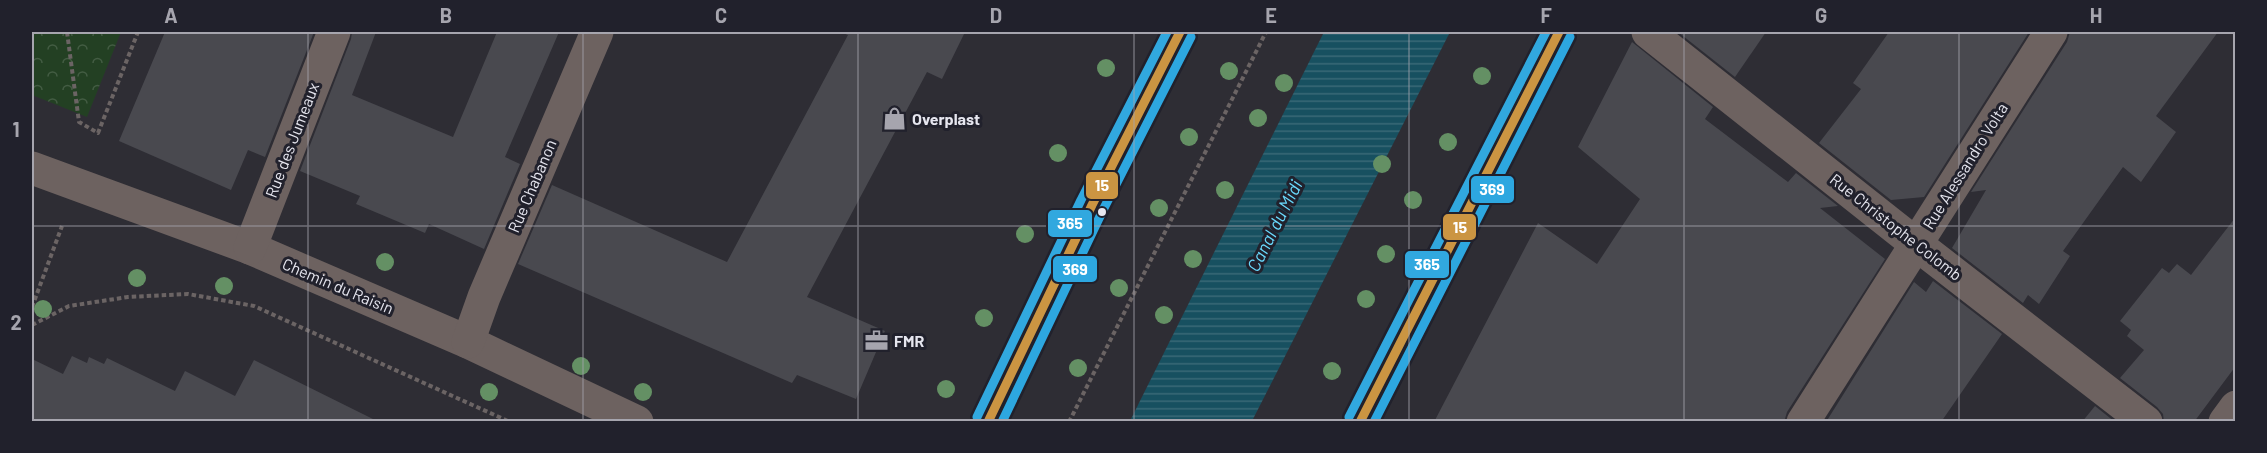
<svg xmlns="http://www.w3.org/2000/svg" width="2267" height="453" viewBox="0 0 2267 453" font-family="Barlow,sans-serif">
<defs>
<pattern id="forest-crowns" width="20" height="18" patternUnits="userSpaceOnUse" patternTransform="scale(1.5)"><rect width="20" height="18" fill="#234023"/><path d="M2 6a3 3 0 1 1 6 0M12 15a3 3 0 1 1 6 0" fill="none" stroke="#435c43"/></pattern>
<pattern id="water-rules" width="6" height="5" patternUnits="userSpaceOnUse" patternTransform="scale(1.5)"><rect width="6" height="5" fill="#175060"/><path d="M0 2.5h6" fill="none" stroke="#396977"/></pattern>
</defs>
<rect width="100%" height="100%" fill="#2e2d34"/>
<polygon fill="url(#forest-crowns)" points="32,32 121,32 87,117 32,95"/>
<polygon fill="url(#water-rules)" points="1324,32 1450,32 1252,421 1130,421"/>
<g fill="#49494f">
<polygon points="165,32 314,32 265,157 248,150 231,190 119,141"/>
<polygon points="352,32 376,32 352,95 453,137 497,32 559,32 505,157 520,164 484,249 429,224 425,233 356,204 360,196 300,171 351,39"/>
<polygon points="840,32 965,32 942,79 927,72 807,297 885,331 856,399 797,375 792,383 518,264 552,185 727,262 848,35"/>
<polygon points="1678,32 1766,32 1735,77"/>
<polygon points="1889,32 2029,32 1924,197 1891,200 1819,143 1861,89 1853,83"/>
<polygon points="2070,32 2218,32 2156,116 2176,132 2141,182 2123,167 2063,251 2070,256 2039,304 2028,295 2023,303 1952,248 1986,190 1971,192 2067,42"/>
<polygon points="1632,42 1713,107 1705,119 1788,182 1796,173 1838,206 1820,208 1885,259 1787,412 1784,422 1434,422 1538,223 1597,264 1640,199 1578,147"/>
<polygon points="2235,218 2235,367 2194,422 2164,422 2163,414 2157,407 2120,378 2144,350 2127,336 2131,330 2120,321 2162,268 2169,273 2177,264 2191,275"/>
<polygon points="1933,281 2002,334 1941,422 1826,422 1914,282 1926,292"/>
<polygon points="72,356 87,363 89,357 104,364 107,358 175,391 185,371 235,396 254,360 379,422 32,422 32,359 63,374"/>
<polygon points="2095,406 2115,422 2082,422"/>
</g>
<g fill="none" stroke-linecap="round" stroke-linejoin="round">
<g stroke="#6b6464" stroke-width="4" stroke-dasharray="4.5 3" stroke-linecap="butt">
<polyline points="67,32 79,122 98,133 138,32"/>
<polyline points="32,307 62,226"/>
<polyline points="32,325 69,306 128,297 188,294 254,306 510,422"/>
<polyline points="1069,422 1266,32"/>
</g>
<g stroke="#6d6260" stroke-width="33">
<polyline points="1648,32 1916,244 2146,422"/>
<polyline points="32,168 250,248 468,342 637,422"/>
<polyline points="250,248 334,32"/>
<polyline points="468,342 484,297 597,32"/>
<polyline points="1803,422 2051,32"/>
<polyline points="2225,422 2236,407"/>
</g>
<g stroke="#6e6362" stroke-width="33">
<polyline points="988,422 1092,205 1180,32"/>
<polyline points="1360,422 1559,32"/>
</g>
<defs>
<g id="bus-1">
<polyline points="988,422 1092,205 1180,32"/>
<polyline points="1360,422 1559,32"/>
</g>
<g id="bus-2">
<polyline points="1002,422 1103,210 1191,37"/>
<polyline points="1374,422 1570,37"/>
</g>
<g id="bus-3">
<polyline points="977,417 1081,200 1167,32"/>
<polyline points="1349,417 1546,32"/>
</g>
</defs>
<use href="#bus-1" stroke="#21212c" stroke-width="14"/>
<use href="#bus-2" stroke="#21212c" stroke-width="14"/>
<use href="#bus-3" stroke="#21212c" stroke-width="14"/>
<use href="#bus-1" stroke="#cb9542" stroke-width="9"/>
<use href="#bus-2" stroke="#2da7e0" stroke-width="9"/>
<use href="#bus-3" stroke="#31a8df" stroke-width="9"/>
</g>
<g fill="#649064">
<circle cx="1106" cy="68" r="9"/>
<circle cx="1229" cy="71" r="9"/>
<circle cx="1482" cy="76" r="9"/>
<circle cx="1284" cy="83" r="9"/>
<circle cx="1258" cy="118" r="9"/>
<circle cx="1189" cy="137" r="9"/>
<circle cx="1448" cy="142" r="9"/>
<circle cx="1058" cy="153" r="9"/>
<circle cx="1382" cy="164" r="9"/>
<circle cx="1225" cy="190" r="9"/>
<circle cx="1413" cy="200" r="9"/>
<circle cx="1159" cy="208" r="9"/>
<circle cx="1025" cy="234" r="9"/>
<circle cx="1386" cy="254" r="9"/>
<circle cx="1193" cy="259" r="9"/>
<circle cx="385" cy="262" r="9"/>
<circle cx="137" cy="278" r="9"/>
<circle cx="224" cy="286" r="9"/>
<circle cx="1119" cy="288" r="9"/>
<circle cx="1366" cy="299" r="9"/>
<circle cx="43" cy="309" r="9"/>
<circle cx="1164" cy="315" r="9"/>
<circle cx="984" cy="318" r="9"/>
<circle cx="581" cy="366" r="9"/>
<circle cx="1078" cy="368" r="9"/>
<circle cx="1332" cy="371" r="9"/>
<circle cx="946" cy="389" r="9"/>
<circle cx="489" cy="392" r="9"/>
<circle cx="643" cy="392" r="9"/>
</g>
<path fill="none" stroke="#a6a5ae" stroke-width="1.5" stroke-opacity="0.55" d="M308 32V422M583 32V422M858 32V422M1134 32V422M1409 32V422M1684 32V422M1959 32V422M32 226H2236"/>
<defs>
<symbol id="shop-bare" viewBox="-9 -9 18 18"><path d="M-5-2.5h2.3a2.7 3.5 0 0 1 5.4 0H5L5.5 6h-11ZM-1.5-2.5h3a1.5 2.3 0 0 0-3 0Z" fill="#a6a5ae" stroke="#21212c" stroke-width="2.5" paint-order="stroke"/></symbol>
<symbol id="office-bare" viewBox="-9 -9 18 18"><path d="M-6-3h4V-5.5h4V-3h4V5H-6ZM-1-4.5V-3h2v-1.5ZM-6 0V1H6V0Z" fill="#a6a5ae" stroke="#21212c" stroke-width="2.5" paint-order="stroke"/></symbol>
</defs>
<g fill-rule="evenodd">
<use href="#shop-bare" x="878" y="102" width="33" height="33"/>
<use href="#office-bare" x="860" y="324" width="33" height="33"/>
</g>
<circle fill="#e6e6ef" stroke="#21212c" stroke-width="2" cx="1102" cy="212" r="5"/>
<g text-anchor="middle" stroke-width="6" stroke-linejoin="round" paint-order="stroke">
<g font-size="16" font-weight="bold" fill="#e6e6ef" stroke="#21212c" text-anchor="start">
<text x="912" y="125">Overplast</text>
<text x="894" y="347">FMR</text>
</g>
<g font-size="16" fill="#e6e6ef" stroke="#21212c">
<text transform="translate(292 140) rotate(-69)" y="6">Rue des Jumeaux</text>
<text transform="translate(1965 166) rotate(-58)" y="6">Rue Alessandro Volta</text>
<text transform="translate(532 186) rotate(-67)" y="6">Rue Chabanon</text>
<text transform="translate(1896 227) rotate(38)" y="6">Rue Christophe Colomb</text>
<text transform="translate(338 286) rotate(23)" y="6">Chemin du Raisin</text>
</g>
<g font-size="18" font-style="italic" fill="#69d9fc" stroke="#21212c">
<text transform="translate(1275 226) rotate(-63)" y="6">Canal du Midi</text>
</g>
</g>
<g stroke="#21212c" stroke-width="2">
<rect x="1085" y="171" width="34" height="29" rx="6" fill="#cb9542"/>
<rect x="1470" y="175" width="45" height="29" rx="6" fill="#2da7e0"/>
<rect x="1047" y="209" width="46" height="29" rx="6" fill="#31a8df"/>
<rect x="1442" y="213" width="35" height="28" rx="6" fill="#cb9542"/>
<rect x="1404" y="250" width="46" height="29" rx="6" fill="#31a8df"/>
<rect x="1052" y="255" width="46" height="28" rx="6" fill="#2da7e0"/>
</g>
<g font-size="16" text-anchor="middle" font-weight="bold" fill="#fff">
<text x="1102" y="191">15</text>
<text x="1492" y="195">369</text>
<text x="1070" y="229">365</text>
<text x="1460" y="233">15</text>
<text x="1427" y="270">365</text>
<text x="1075" y="275">369</text>
</g>
<rect width="2267" height="453" fill="none" stroke="#21212c" stroke-width="66"/>
<rect x="33" y="33" width="2201" height="387" fill="none" stroke="#a6a5ae" stroke-width="2"/>
<g font-size="20" text-anchor="middle" font-weight="bold" fill="#a6a5ae">
<text x="171" y="23">A</text>
<text x="446" y="23">B</text>
<text x="721" y="23">C</text>
<text x="996" y="23">D</text>
<text x="1271" y="23">E</text>
<text x="1546" y="23">F</text>
<text x="1821" y="23">G</text>
<text x="2096" y="23">H</text>
<text x="16" y="137">1</text>
<text x="16" y="330">2</text>
</g>
</svg>
